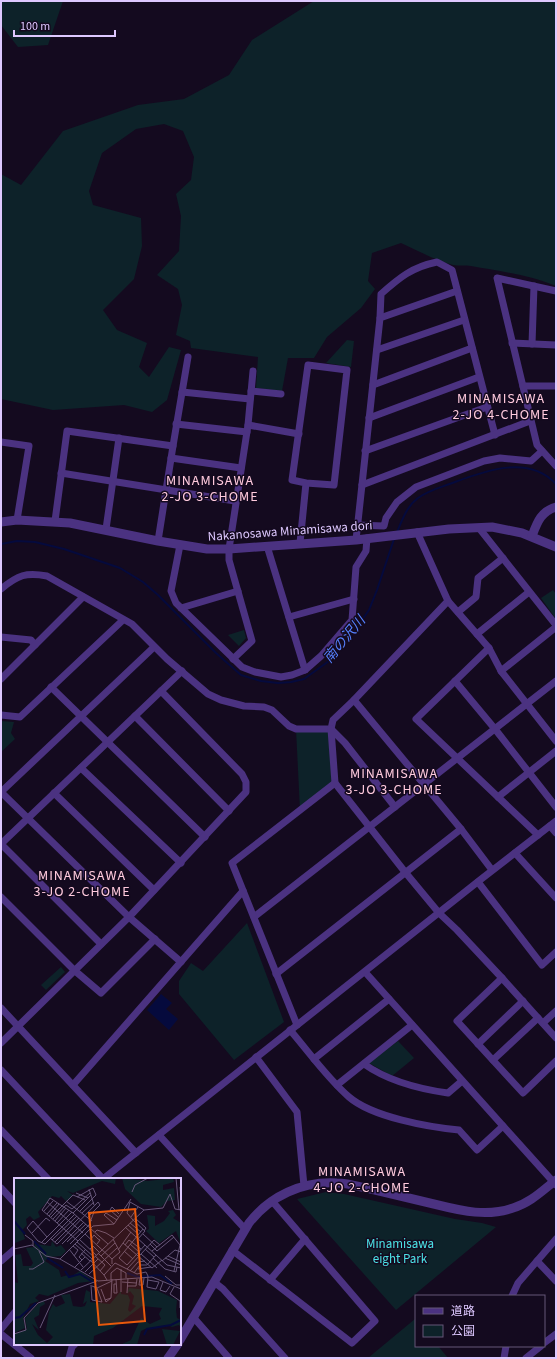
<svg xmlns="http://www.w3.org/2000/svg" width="557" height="1359" viewBox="0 0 557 1359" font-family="'Source Sans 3','Noto Sans JP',sans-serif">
<rect width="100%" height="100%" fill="#140a1f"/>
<g fill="#0d2229">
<polygon points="1,1 63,1 48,45 18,47 1,25"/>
<path d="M314 1H556V286C530 275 499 271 471 266 465 265 459 266 453 265 435 260 418 251 401 243L372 253 368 281 375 289 361 308 327 337 314 358H288L282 391 256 388 258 357 191 348 190 341 176 335 182 305 178 289 157 275 179 251 181 216 176 194 191 180 194 157 183 131 164 124 136 129 102 153 89 191 93 205 141 218 142 246 134 279 103 310 117 330 147 343 139 367 149 377 169 347 181 350 167 400 152 412 124 405 53 410 1 399V174L21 185 63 131 138 105 184 99 229 75 252 40Z"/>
<polygon points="347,340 354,341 351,367 326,363"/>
<polygon points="553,590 556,594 556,619 541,598"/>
<polygon points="244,630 246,638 239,646 228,635"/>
<polygon points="1,721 14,722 11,733 15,739 1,752"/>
<polygon points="296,729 331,729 335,783 300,810"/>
<polygon points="247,923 284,1022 234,1060 179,994 179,981 191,963 203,971"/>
<polygon points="61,967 65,972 46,990 41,985"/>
<polygon points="398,1041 414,1058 392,1076 369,1063"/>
<polygon points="326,1192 344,1194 455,1219 482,1223 496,1227 396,1310 297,1199"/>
<polygon points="415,1319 416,1320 416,1346 438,1346 448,1358 368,1358"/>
</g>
<polygon fill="#050a3d" points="161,994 172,1003 166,1009 178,1019 169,1030 147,1010"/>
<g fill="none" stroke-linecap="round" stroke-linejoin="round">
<g stroke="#050a3d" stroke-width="2">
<path d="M397 532C402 520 407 506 418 498 429 490 442 487 455 482 487 470 529 455 556 484"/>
<polyline points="1,544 17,541 35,542 64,549 120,568 143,582 158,595 216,653 241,675 261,681 278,683 291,682 304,679 329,661 348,640 369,610 377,590 394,539"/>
</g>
<g stroke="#4b3281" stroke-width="7">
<polyline points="556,291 497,278 537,445 556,466"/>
<path d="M380 318 381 294C399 278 412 267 437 262L452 270 495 435"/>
<polyline points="512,343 556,345"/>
<polyline points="532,344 534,286"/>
<polyline points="377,350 464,320"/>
<polyline points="373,385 472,348"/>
<polyline points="523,386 556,386"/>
<polyline points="251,391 281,394"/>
<polyline points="182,392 250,399"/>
<polyline points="369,418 479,377"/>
<polyline points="176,424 247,432"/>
<polyline points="248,425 299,434"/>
<polyline points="1,442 29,446 17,520"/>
<polyline points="365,451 487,407"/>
<polyline points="171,458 241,468"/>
<polyline points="61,473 235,501"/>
<polyline points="362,485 530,421"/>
<polyline points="55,521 67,431 173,446"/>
<polyline points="357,525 384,526 386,518 397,502 416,487 484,461 500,458 531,461 542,451"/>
<polyline points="479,528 556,625"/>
<polyline points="106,529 119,438"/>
<polyline points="356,540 380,318 457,291"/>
<polyline points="158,541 173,446 188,357"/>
<polyline points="300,543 306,483 292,480 308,365 347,370 334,485 306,483"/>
<polyline points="180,545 171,591 176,603 242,667 255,672 281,677 292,675 305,670 321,656 352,620 356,567 366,551 367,538"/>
<polyline points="267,546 305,670"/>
<path d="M1 589C18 575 26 572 47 576L132 624 167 659 208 694 221 700 244 706 264 707 272 710 289 726 296 729H331L333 720 354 700 448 601 417 532"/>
<polyline points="448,601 489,648 501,671 556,741"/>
<polyline points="181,608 238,591"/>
<polyline points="458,612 476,597 478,578 503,558"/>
<polyline points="289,617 354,599"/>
<polyline points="477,634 529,592"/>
<polyline points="1,637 31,640 35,645"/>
<polyline points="489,648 416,719 538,835"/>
<polyline points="233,659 252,641 229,560 229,549 248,425 253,371"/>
<polyline points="501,671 556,627"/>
<polyline points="1,679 83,597"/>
<polyline points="455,681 495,729 556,807"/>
<polyline points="51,687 205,837"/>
<polyline points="354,700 461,829 492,870"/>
<polyline points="1,715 20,717 123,620"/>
<polyline points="135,716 229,811"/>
<polyline points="331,729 335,783 405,872 439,913 457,930 502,978 556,1038"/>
<polyline points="331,729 345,743 395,807"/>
<polyline points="81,768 181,863"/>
<polyline points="1,792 129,917 181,962"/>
<polyline points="1,792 154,647"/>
<polyline points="54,793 154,890"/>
<polyline points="498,797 556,751"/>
<polyline points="550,826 556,833"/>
<polyline points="1,844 182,671"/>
<polyline points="1,844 101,944"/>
<polyline points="515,853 556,898"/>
<polyline points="478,882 542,965 556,952"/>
<polyline points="1,897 74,970 101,993 155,939"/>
<polyline points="254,917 556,681"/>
<polyline points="365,972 556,1185"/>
<polyline points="276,974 461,829"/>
<polyline points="502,978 457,1021 523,1093 556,1061"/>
<polyline points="1,1008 136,1153"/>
<polyline points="543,1023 556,1011"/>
<polyline points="297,1025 232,863 335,783"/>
<path d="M290 1030C309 1052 327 1078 349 1097 372 1117 428 1127 459 1130L477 1150 503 1126"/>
<polyline points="1,1043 129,917 246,792 246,782 242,774 161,691"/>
<polyline points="478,1044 523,1001"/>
<polyline points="256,1057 297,1112 304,1186"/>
<polyline points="314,1059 389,999"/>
<polyline points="493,1060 538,1018"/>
<path d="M364 1064C388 1081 419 1089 448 1093L462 1081"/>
<polyline points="1,1070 103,1179"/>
<polyline points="73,1085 243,891"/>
<polyline points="337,1085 412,1025"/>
<polyline points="1,1130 48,1179"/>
<polyline points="159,1135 245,1229"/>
<polyline points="103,1179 480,880 556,821"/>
<polyline points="1,1188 15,1203"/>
<polyline points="232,1250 352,1343 375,1321 272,1201"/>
<polyline points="1,1261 15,1249"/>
<polyline points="537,1261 556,1281"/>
<polyline points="270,1280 305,1239"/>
<polyline points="214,1282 223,1289 285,1358"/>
<polyline points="512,1296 518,1283 556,1239"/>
<polyline points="194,1318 229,1358"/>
<polyline points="1,1329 15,1312"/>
<polyline points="1,1334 31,1358"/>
<polyline points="544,1343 556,1334"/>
<polyline points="69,1358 72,1347 75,1344"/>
<polyline points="504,1358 506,1346"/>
<polyline points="526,1358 541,1346"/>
</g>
<g stroke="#4b3281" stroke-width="9">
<polyline points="1,522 17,520 70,523 158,541 207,549 229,549 356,540 449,529 492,527 522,533 556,547"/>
<path d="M532 536C537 523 541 511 556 507"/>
<path d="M180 1340 249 1223C270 1196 302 1181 337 1183 350 1183 363 1188 375 1190 396 1195 417 1200 438 1205 462 1211 488 1217 513 1208 530 1203 542 1191 556 1180"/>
<polyline points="168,1358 178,1344"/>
</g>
</g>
<g text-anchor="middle" stroke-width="3" stroke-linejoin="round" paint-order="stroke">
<g font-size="13" fill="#dec8ff" stroke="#140a1f">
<text transform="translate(290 530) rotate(-4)" y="5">Nakanosawa Minamisawa dori</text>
</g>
<g font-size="13" fill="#4ce3e7" stroke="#140a1f">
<text x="400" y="1248">Minamisawa<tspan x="400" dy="15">eight Park</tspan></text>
</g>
<g font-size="14" letter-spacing="1" fill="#ffcadd" stroke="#140a1f">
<text x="501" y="403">MINAMISAWA<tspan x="501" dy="16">2-JO 4-CHOME</tspan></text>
<text x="210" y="485">MINAMISAWA<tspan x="210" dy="16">2-JO 3-CHOME</tspan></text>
<text x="394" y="778">MINAMISAWA<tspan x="394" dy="16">3-JO 3-CHOME</tspan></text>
<text x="82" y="880">MINAMISAWA<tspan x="82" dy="16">3-JO 2-CHOME</tspan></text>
<text x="362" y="1176">MINAMISAWA<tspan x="362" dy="16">4-JO 2-CHOME</tspan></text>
</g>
<g font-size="14" font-style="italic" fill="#5681ff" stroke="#140a1f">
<text transform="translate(344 639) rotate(-50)" y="5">南の沢川</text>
</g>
</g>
<g transform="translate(14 1178)">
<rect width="167" height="167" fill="#140a1f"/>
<path d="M0 0H102L101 6 88 3 59 15 53 13 59 17 52 23 47 18 52 13 45 20 38 18 24 34 26 39 20 42 16 38 12 41 13 47 8 52 11 61 1 65ZM108 0 134 3 159 0 160 4 149 7V12L160 10 161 22 153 23 147 29 127 26 111 11ZM159 32 162 37 159 40 167 45V66L162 53 145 65 132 53 135 51 133 37 141 38V48L150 43 156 35 154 33ZM38 63 42 69 47 67 52 73 47 78 35 79 31 83 45 92 47 99 54 97 56 99 66 93 80 103 64 105 34 118 25 116 21 120 25 123 16 126 9 140 11 150 0 155V104L4 105 1 77 7 76 9 88H17L19 85 12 70 20 69 21 66 37 68ZM115 110 144 113 163 122 162 132 163 140 167 142V150L165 147 158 149 154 147 131 151 127 153 123 167H106L117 162 127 140 136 146 147 141 145 136 148 130 128 128 99 150 80 158 79 167H0V156L13 151 11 140 24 126 30 123 31 126 26 129 25 137 20 140 25 152 18 146 24 157 33 165 39 159 32 152 35 134 39 126 42 129 51 125 47 117 56 116 59 128 67 129 71 128 73 123 69 126 72 112 76 114V124L96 126 107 113V116L114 117 116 122 114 132 116 134 122 128 118 126 120 118 116 113 113 116ZM148 151 166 153 159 167H153Z" fill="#0d2229"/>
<path fill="none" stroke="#050a3d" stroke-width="2" d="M0 43 11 56M20 63 32 76M33 80 49 90M51 93 55 99 66 96 85 108M113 95 124 99 146 97 158 106M0 140 6 139 22 125M130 157 133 151 157 147 167 142"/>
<path fill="none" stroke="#655679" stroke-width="1" d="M162 0 165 32M166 9 167 22M75 11 80 27M118 14 121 7 134 0M62 15 74 20M63 19 79 10 82 17 66 33M117 21 100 46 79 48 46 81 84 103 138 99 167 111M52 23 78 43M33 24 69 55M116 24 130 32 149 30 156 16 161 31 167 32M116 24 113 35 119 42M30 33 39 23M59 35 77 17M68 35 80 24M33 36 43 25M35 38 45 26M37 39 59 17 71 22M104 39 96 32 98 29 105 36M117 39 124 29M121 40 132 50 130 53M39 41 52 27 58 31 76 15M119 42 131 53 124 61M41 43 52 30M43 45 55 32M116 45 127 54M100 46 90 37 92 35 103 42M114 47 124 56M111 49 153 87 167 90M81 54 83 52 92 55 100 60M18 55 32 40 36 43M71 56 98 81V86M129 56 143 69M11 57 19 63V68M33 59 19 43 13 50 24 63 31 66 61 36M36 60 43 66 84 24 86 27 73 40M65 61 82 77M77 61 80 57 84 61 86 62 83 66M38 62 63 38M64 63 28 32 36 20 59 35 94 66M41 64 65 40M53 64 72 46M63 64 80 79M27 65 58 34M109 65 138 90 148 82M48 66 70 44M56 66 75 47 80 34M61 66 78 81M116 66 125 74M136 66 143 73 160 59M111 67 115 62 127 71M59 68 64 72 60 78M0 71 18 67 32 78 46 81M55 71 69 89M76 71 79 68 85 74M131 71 140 79M104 72 117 54M110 73 119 81M138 73 158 57 166 67 160 93M67 75 76 83M84 75 97 88M127 76 143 90M81 78 91 87 86 93M87 78 101 65M154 78 167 84M139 80 151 91 162 94 163 89M151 80 167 87M98 81 106 74 99 61M68 82 65 79 71 72M76 82 90 97M148 83 161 72 167 74M113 87 105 80 129 51M113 87 131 67M60 90 71 79M15 91H19L30 84 25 73M107 91V114M113 91 140 62 146 67M124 91 137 89M67 92 130 32M116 93 124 84 131 83M71 94 84 81M120 95 126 87H133L142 77M75 96 103 70M151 98 162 107H167M126 100 125 107H129L130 100M93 102 90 97 101 85 123 96 132 94 134 98 133 109 142 111 145 104 134 102M97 102V95L103 90 112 95V100M108 104 122 105M149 104 146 112 152 114 156 108M102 106H100V115H103L102 101M77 107 78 122 88 124 83 110 78 108M81 108 82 123M113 108H122L123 101M160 109 156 116 166 123V130M83 110 98 103M87 111 92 124 97 120M113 115 114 100M91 122 97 120 98 101M26 150 41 117M0 156 12 152 10 140 24 125 83 103"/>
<path fill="#e8590c" fill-opacity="0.15" stroke="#e8590c" stroke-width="2" d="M121 31 131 143 85 147 75 35Z"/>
<rect width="167" height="167" fill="none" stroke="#dec8ff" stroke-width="2"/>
</g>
<rect width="557" height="1359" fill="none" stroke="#dec8ff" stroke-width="4"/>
<rect x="415" y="1295" width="130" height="52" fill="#140a1f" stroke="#655679"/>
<rect x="423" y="1308" width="20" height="6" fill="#4b3281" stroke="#655679"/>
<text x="451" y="1315" font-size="12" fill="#dec8ff">道路</text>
<rect x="423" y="1325" width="20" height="12" fill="#0d2229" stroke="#655679"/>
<text x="451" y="1335" font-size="12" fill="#dec8ff">公園</text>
<path d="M14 30v6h101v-6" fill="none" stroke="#dec8ff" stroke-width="2"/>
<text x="20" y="30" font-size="12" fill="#dec8ff" stroke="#140a1f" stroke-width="3" paint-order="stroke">100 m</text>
</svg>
